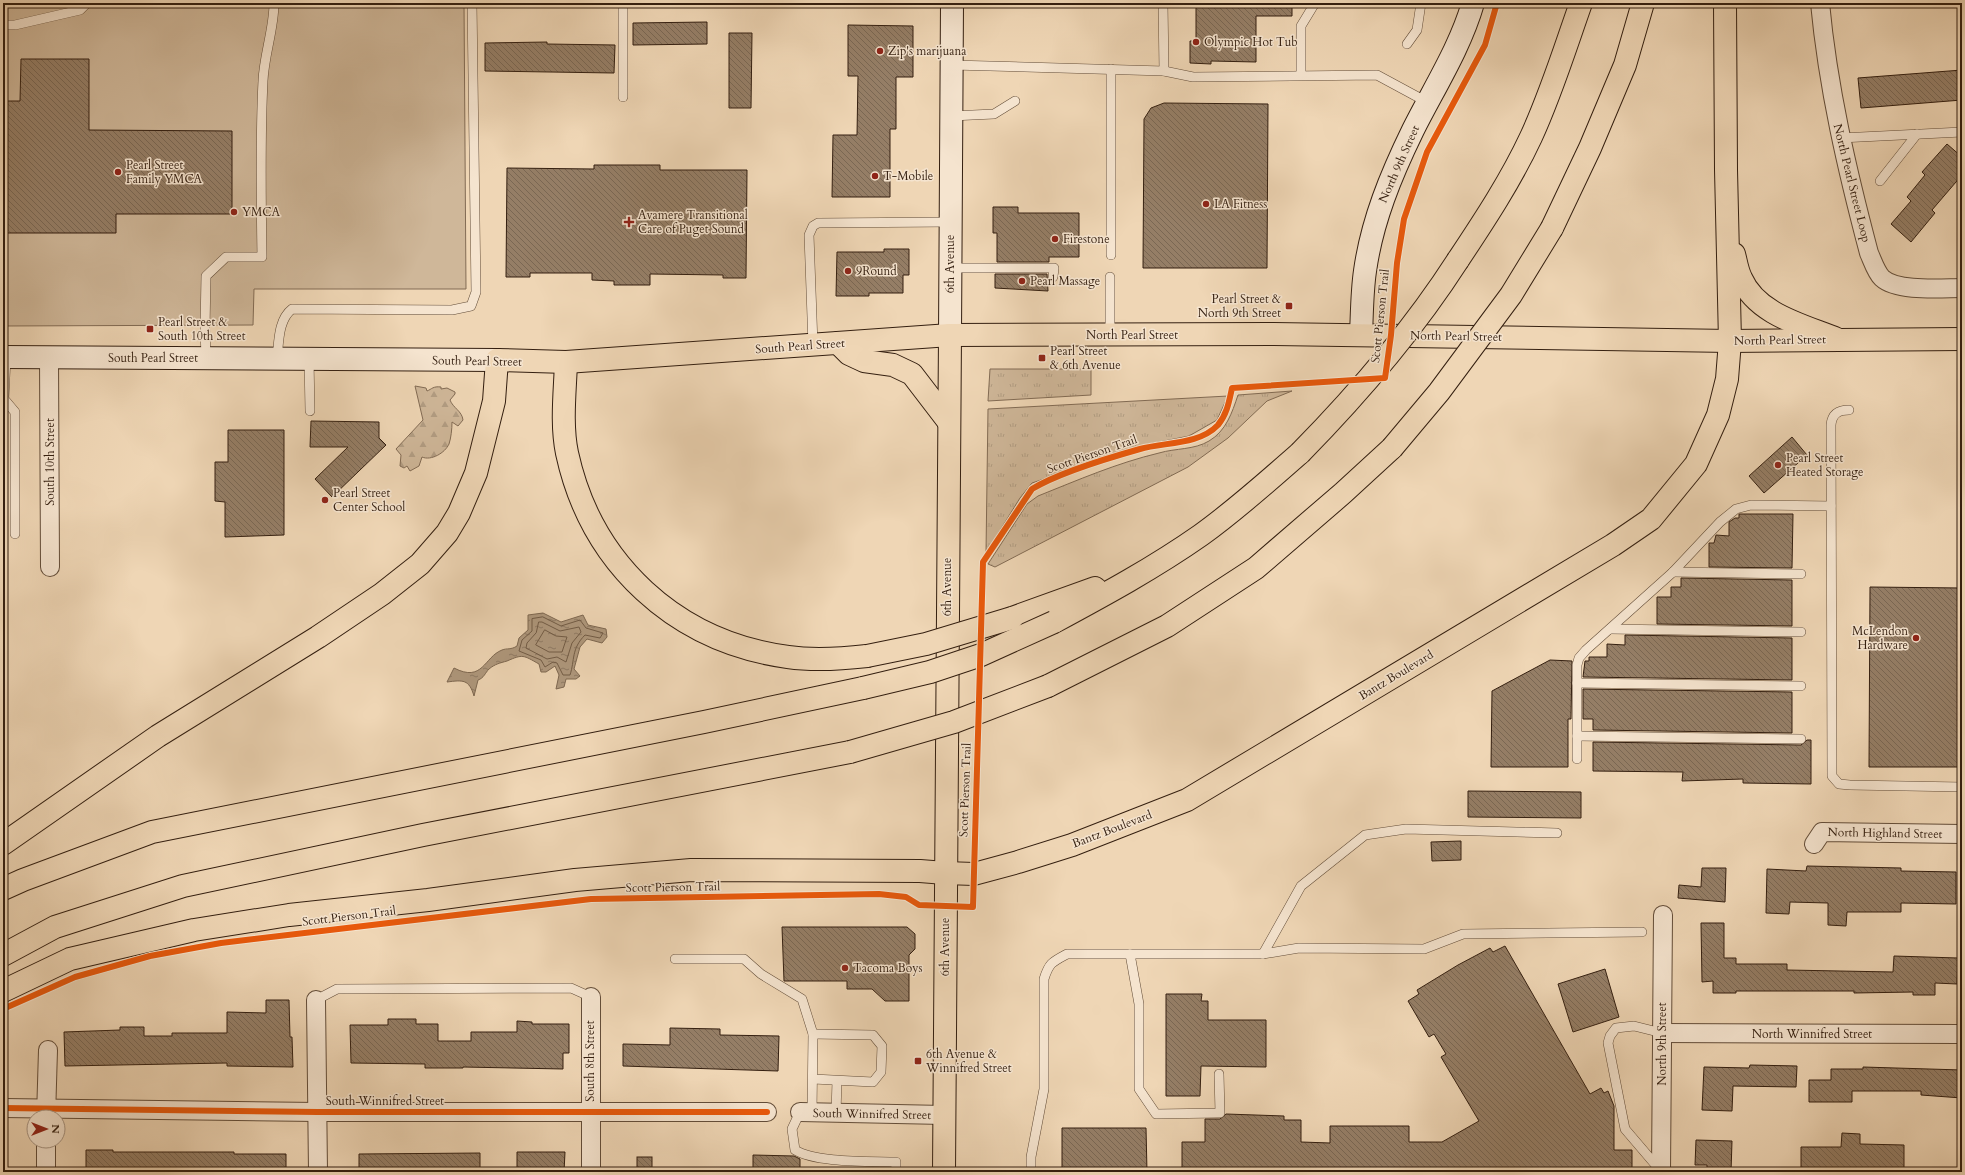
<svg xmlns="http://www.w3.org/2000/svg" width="1965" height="1175" viewBox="0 0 1965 1175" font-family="Cardo,serif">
<defs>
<pattern id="grass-tufts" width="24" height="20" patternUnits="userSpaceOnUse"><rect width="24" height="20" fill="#cfb799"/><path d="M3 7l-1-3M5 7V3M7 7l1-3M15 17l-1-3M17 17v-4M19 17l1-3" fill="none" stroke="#b29d83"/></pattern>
<pattern id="forest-firs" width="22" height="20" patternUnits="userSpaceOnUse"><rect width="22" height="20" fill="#cfb799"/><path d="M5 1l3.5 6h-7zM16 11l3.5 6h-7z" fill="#b29d83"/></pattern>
<pattern id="water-ripples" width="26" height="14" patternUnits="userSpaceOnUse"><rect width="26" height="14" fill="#af987d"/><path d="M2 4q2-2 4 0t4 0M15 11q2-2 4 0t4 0" fill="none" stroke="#8f7b65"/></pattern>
<pattern id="building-back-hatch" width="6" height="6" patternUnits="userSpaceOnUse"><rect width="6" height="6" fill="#957e66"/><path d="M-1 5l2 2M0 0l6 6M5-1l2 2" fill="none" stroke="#7a6753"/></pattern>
</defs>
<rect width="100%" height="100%" fill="#efd6b5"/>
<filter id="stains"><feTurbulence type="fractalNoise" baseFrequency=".005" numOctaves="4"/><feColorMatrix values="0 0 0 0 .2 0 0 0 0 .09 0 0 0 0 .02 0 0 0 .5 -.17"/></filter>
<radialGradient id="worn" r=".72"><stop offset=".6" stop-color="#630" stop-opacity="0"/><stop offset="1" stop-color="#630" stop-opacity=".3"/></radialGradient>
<g fill="url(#grass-tufts)" stroke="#826b54">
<polygon points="990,369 1091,369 1091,395 988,401"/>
<path d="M1292 391 1267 401 1228 438 1188 467 995 567 988 564 1027 504 1038 496C1078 480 1117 463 1159 453 1176 448 1194 450 1209 441 1226 431 1232 413 1238 395Z"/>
<polygon points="1228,396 1217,420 1189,436 1144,445 1032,483 1020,498 986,553 988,409"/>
</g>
<path fill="url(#forest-firs)" stroke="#826b54" d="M415 386 426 388 427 391C432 389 433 386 441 387V389L447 388 455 392V394L450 400C453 408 462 411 463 420L458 426 452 422C452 429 451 438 449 444 445 453 431 461 422 457L419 466 410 471 407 466 404 468 400 466 401 455 396 449 423 420Z"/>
<polygon fill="#cfb799" stroke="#826b54" points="3,3 464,3 466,289 254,289 253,325 3,326"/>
<path fill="url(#water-ripples)" stroke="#7e6851" d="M543 613 561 622 583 615 588 625 606 629 607 637 602 643 587 639 580 647 574 669 580 676 576 679H566L564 687 556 689 559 675 555 666 546 672H541L539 664C523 655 523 654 507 661 500 663 495 664 489 669 485 673 484 678 478 680L474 696C469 679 463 680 447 682L454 668C483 683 484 657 502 650 507 648 511 650 517 646L519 638 528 630V615Z"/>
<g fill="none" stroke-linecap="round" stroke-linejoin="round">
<g stroke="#725c46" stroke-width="1">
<path d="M543 617 561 626 580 620 586 628 603 633 600 638 585 635C571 649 575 660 570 675H563L557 663 553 662 545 667 541 660 519 651 522 640 532 631V619Z"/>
<polygon points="539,622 542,622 560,631 579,627 581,632 572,643 566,662 557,657 547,659 526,648 527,643 536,633"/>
<polygon points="545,630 556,636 567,637 562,652 549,652 536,645"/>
</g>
</g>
<g fill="url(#building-back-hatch)" stroke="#341f10">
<polygon points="1196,3 1292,3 1292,16 1256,16 1256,62 1211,61 1211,64 1190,63 1190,41 1196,41"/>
<polygon points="707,22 707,44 633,45 633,23"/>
<polygon points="848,25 913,26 913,77 896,77 896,129 890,129 890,197 832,197 833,135 857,135 858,76 848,76"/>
<polygon points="729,33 752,33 751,108 729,108"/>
<polygon points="547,42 547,44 615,45 614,73 485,71 485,43"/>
<polygon points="21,59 89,59 89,130 232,131 232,214 116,214 116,233 3,233 3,101 20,101"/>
<polygon points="1962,70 1962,100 1861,108 1858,78"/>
<polygon points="1164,103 1268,104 1267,268 1143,268 1144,119 1151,108"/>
<polygon points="1947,144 1962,157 1962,175 1932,210 1935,213 1911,242 1891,224 1911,201 1907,197 1925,175 1922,172"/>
<polygon points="594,165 660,165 660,170 747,170 746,278 723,278 723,275 650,274 650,285 614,285 614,281 592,280 592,273 530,273 530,277 506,277 507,168 594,169"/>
<polygon points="993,207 1018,207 1018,213 1079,213 1079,257 1049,257 1049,262 997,262 997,233 993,233"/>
<polygon points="884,249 909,249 909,275 903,275 903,293 869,293 869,296 836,296 837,252 884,252"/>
<polygon points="995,274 1047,274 1048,291 995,288"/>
<polygon points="311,421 379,422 379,438 386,445 332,497 315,479 348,447 310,447"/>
<polygon points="228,430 284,430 284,535 225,537 225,502 215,501 215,462 228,462"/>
<polygon points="1792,437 1807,455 1764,493 1749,476"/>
<polygon points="1739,514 1793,514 1792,568 1709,567 1709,543 1714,543 1716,535 1729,536 1729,522 1735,518 1739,518"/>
<polygon points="1681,578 1792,580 1792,626 1657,624 1657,597 1671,597 1671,587 1681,587"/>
<polygon points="1870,587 1962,588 1962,767 1869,767"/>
<polygon points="1625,635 1792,638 1792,680 1583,677 1585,661 1589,661 1589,657 1607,657 1607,644 1625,645"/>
<polygon points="1550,660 1572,661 1571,719 1568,719 1568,767 1491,767 1492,691"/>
<polygon points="1583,689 1792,692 1792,733 1593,730 1593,719 1583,719"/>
<polygon points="1807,740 1811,740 1811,784 1743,783 1743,779 1682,781 1683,772 1593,771 1593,742 1801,745"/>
<polygon points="1468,791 1581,792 1581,818 1468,817"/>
<polygon points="1461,841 1461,860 1432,861 1431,842"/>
<polygon points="1807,866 1901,868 1901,871 1956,872 1956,904 1901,903 1901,912 1847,912 1846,926 1828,925 1828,903 1790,902 1789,914 1766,913 1767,869 1806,871"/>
<polygon points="1702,868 1726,868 1725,902 1678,898 1679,885 1701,887"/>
<polygon points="1701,923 1724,923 1724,958 1736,958 1736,964 1787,964 1787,970 1893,972 1894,956 1958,958 1957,984 1935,983 1935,995 1913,995 1913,992 1854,993 1854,991 1736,991 1736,993 1713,993 1713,981 1702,982"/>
<polygon points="782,927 907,927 915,934 915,949 909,955 909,1001 885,1001 872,989 847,989 847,981 784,981"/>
<polygon points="1505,946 1590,1094 1601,1088 1604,1093 1608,1091 1614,1106 1614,1150 1632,1150 1632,1172 1182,1172 1182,1142 1205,1142 1205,1119 1220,1119 1226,1114 1284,1116 1284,1120 1301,1120 1301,1142 1330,1143 1330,1126 1409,1126 1409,1142 1442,1142 1479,1121 1441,1057 1446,1054 1434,1034 1429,1037 1408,1001 1419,994 1417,990 1458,965 1490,948 1493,952"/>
<polygon points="1605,969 1619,1017 1573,1032 1558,984"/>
<polygon points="1166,994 1202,994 1201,1001 1208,1001 1208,1020 1266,1020 1266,1067 1201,1066 1200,1096 1166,1096"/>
<polygon points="266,1000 289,1000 290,1037 292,1037 293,1067 227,1066 227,1063 65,1066 64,1032 120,1030 120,1027 144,1027 144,1036 172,1036 172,1033 227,1033 227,1012 266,1013"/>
<polygon points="388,1019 416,1019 416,1024 438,1024 438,1041 471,1041 471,1032 517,1032 517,1021 532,1022 532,1024 569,1024 569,1053 563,1053 563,1069 463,1067 463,1068 425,1068 425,1064 351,1063 350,1025 388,1025"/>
<polygon points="670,1028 720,1029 720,1035 779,1036 778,1071 623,1066 623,1044 670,1045"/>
<polygon points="1750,1065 1797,1066 1796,1087 1733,1086 1732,1111 1702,1110 1704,1067 1749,1068"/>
<polygon points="1863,1067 1962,1070 1962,1098 1921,1095 1921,1091 1852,1091 1852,1102 1809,1102 1809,1080 1831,1080 1831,1069 1863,1069"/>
<polygon points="1062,1128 1146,1128 1147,1172 1062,1172"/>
<polygon points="1842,1133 1860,1134 1860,1144 1904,1145 1904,1172 1801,1172 1801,1147 1841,1147"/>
<polygon points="1696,1140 1732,1141 1731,1172 1707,1172 1707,1165 1695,1165"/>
<polygon points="86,1150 113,1150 113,1152 234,1152 234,1154 286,1154 286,1172 86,1172"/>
<polygon points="517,1152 565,1152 564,1172 517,1172"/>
<polygon points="480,1153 480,1172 359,1172 359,1154"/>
<polygon points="753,1155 794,1156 800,1159 800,1172 753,1172"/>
<rect x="637" y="1157" width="15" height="15"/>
</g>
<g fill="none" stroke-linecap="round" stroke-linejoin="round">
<defs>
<g id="lane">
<polyline points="623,3 623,97"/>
<polyline points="1163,3 1164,71"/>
<polyline points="3,25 15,25 80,10 87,3"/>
<polyline points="1407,44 1417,30 1421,3"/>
<polyline points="952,65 1164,71 1193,77 1377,75 1427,102"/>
<polyline points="1301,75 1301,26 1315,3"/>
<polyline points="951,116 994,114 1015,101"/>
<polyline points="1840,138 1962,132"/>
<polyline points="1880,181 1917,134"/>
<polyline points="1111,255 1111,69"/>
<polyline points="950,268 1054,268 1053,277"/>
<polyline points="1110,277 1110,335"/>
<polyline points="813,345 809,235 813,226 818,223 950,222"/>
<polyline points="6,357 4,399 15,412 15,534"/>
<path d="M206 358 205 328 206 276 226 257H262C261 198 260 140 263 81 264 55 274 29 274 3"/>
<path d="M277 358C279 342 278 320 292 309L452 310 471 306 476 292 472 3"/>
<polyline points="309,359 310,411"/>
<path d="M1849 410C1838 410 1832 414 1831 425L1832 776 1839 784 1850 785 1962 787"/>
<polyline points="1673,572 1801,574"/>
<polyline points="1610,629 1801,632"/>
<polyline points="1577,683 1801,686"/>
<polyline points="1577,736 1801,739"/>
<polyline points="1577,759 1577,665 1579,658 1586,650 1673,572 1720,522 1736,509 1751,505 1831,506"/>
<polyline points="1130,954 1139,1004 1139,1089 1156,1114 1220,1113 1219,1074"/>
<polyline points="1263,954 1301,886 1365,835 1406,829 1557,833"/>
<polyline points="675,959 744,959 761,974 802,999 813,1034 812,1113"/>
<polyline points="316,1000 337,989 571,988 591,997"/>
<polyline points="813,1034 873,1035 882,1046 881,1072 873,1082 813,1079"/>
<path d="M800 1112 792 1129 795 1150C816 1163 870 1161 896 1162V1172"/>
<polyline points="836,1113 837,1081"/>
<polyline points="1660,1170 1625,1129 1608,1043 1610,1036 1616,1028 1634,1026 1662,1033"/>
<path d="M1031 1172V1157L1044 1089V979C1049 963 1052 962 1067 954H1263L1299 948 1424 949 1463 934 1642 932"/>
</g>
<g id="street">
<path d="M1820 3C1828 88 1847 170 1869 253 1873 262 1876 272 1882 278 1897 292 1942 288 1962 288"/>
<polyline points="49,357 50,567"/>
<polyline points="1814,844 1822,832 1962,834"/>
<polyline points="316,1000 318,1172"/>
<polyline points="1662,1033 1962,1034"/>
<polyline points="3,1108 318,1112 767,1112"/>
<polyline points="800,1112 944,1115"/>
<polyline points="46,1117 48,1050"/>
<polyline points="46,1172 46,1141"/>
<polyline points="591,1172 591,997"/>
<polyline points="1661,1172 1663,915"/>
</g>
<g id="secondary">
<polyline points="950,335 952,3"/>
<path d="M1361 335C1362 313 1362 291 1365 271 1372 221 1391 175 1413 130 1434 88 1460 48 1473 3"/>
<polyline points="3,357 497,360"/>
</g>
<g id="primary">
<polyline points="838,343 849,354 864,361 893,365 912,374 948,421"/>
<polyline points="497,360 566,362 950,335 1274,334 1730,341 1962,339"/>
<polyline points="945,873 974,874 1018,862 1072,845 1187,800 1613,545 1651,519 1696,464 1718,415 1727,379 1730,341"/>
<polyline points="944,1172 950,335"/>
</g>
<g id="highway">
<polyline points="1725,3 1726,170 1730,341"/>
<polyline points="1552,228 1590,148 1625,65 1643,3"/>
<path d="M1734 254C1736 261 1737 270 1741 278 1757 315 1803 325 1837 339"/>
<path d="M1458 260C1484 221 1511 180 1531 137 1551 94 1565 48 1581 3"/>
<path d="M566 362C565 392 561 424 567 453 591 564 676 642 788 657 815 661 841 659 867 656"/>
<polyline points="1012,618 1095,588"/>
<path d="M1054 622C1104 595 1154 568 1201 535 1236 510 1268 481 1300 453"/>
<polyline points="1048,686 1167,626 1256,568 1343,493 1392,448"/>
<polyline points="3,844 158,736 318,637 382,594 420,564 447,533 459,513 476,473 494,401 497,360"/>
<polyline points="3,889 23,880 152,832 704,722 863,688"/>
<polyline points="3,955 55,927 183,886 423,835 850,752"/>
<polyline points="3,991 70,959 194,930 289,915 428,900 575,880 691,870 920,871 945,873"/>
</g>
</defs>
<use href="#lane" stroke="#634d39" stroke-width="10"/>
<use href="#street" stroke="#634d39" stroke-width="20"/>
<use href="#secondary" stroke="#341f10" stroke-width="24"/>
<use href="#primary" stroke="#341f10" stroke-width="24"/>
<use href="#highway" stroke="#341f10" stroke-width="24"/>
<use href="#lane" stroke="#f5e4cf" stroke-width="9"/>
<use href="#street" stroke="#f5e4cf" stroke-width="18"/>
<use href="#secondary" stroke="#f5e4cf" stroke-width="22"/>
<use href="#primary" stroke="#efd6b5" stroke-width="22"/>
<use href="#highway" stroke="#efd6b5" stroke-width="22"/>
<defs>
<g id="highway-bridge">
<polyline points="1392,448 1439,392 1511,295 1552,228"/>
<path d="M1300 453C1358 394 1413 330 1458 260"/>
<polyline points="867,656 926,644 1012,618"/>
<polyline points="863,688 930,672 981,655 1054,622"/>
<polyline points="850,752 954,722 1048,686"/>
</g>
</defs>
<use href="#highway-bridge" stroke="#341f10" stroke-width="24" stroke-linecap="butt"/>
<use href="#highway-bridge" stroke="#efd6b5" stroke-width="22"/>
<defs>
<g id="cycleway">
<path d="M3 1009 75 977 150 956 221 943 591 899 879 894 906 897 919 905 973 907 983 562 1032 489C1060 472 1108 458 1140 449 1165 442 1199 445 1218 425 1227 414 1229 402 1232 388L1385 378 1391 335 1397 263 1404 219 1427 152 1485 45 1497 3"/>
<polyline points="3,1108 318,1112 767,1112"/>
</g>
</defs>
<use href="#cycleway" stroke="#f5e4cf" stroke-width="8"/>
<use href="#cycleway" stroke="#e8590c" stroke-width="6"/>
</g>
<g fill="#8f2418" stroke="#f5e4cf" stroke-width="1.5">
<circle cx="1196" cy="42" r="4"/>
<circle cx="880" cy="51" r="4"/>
<circle cx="118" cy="172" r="4"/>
<circle cx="875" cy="176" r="4"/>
<circle cx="1206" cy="204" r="4"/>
<circle cx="234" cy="212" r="4"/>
<path d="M627 216h4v4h4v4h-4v4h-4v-4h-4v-4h4z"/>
<circle cx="1055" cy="239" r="4"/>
<circle cx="848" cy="271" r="4"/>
<circle cx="1022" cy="281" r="4"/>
<rect x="1285" y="302" width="8" height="8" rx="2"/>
<rect x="146" y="325" width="8" height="8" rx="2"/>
<rect x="1038" y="354" width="8" height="8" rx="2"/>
<circle cx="1778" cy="465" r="4"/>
<circle cx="325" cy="500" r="4"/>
<circle cx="1916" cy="638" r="4"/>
<circle cx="845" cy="968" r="4"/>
<rect x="914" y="1057" width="8" height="8" rx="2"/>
</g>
<g text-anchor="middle" stroke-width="3" stroke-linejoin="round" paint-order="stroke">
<g font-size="12" fill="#341f10" stroke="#f5e4cf" text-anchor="start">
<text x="1204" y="46">Olympic Hot Tub</text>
<text x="888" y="55">Zip's marijuana</text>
<text x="126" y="169">Pearl Street<tspan x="126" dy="14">Family YMCA</tspan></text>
<text x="883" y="180">T-Mobile</text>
<text x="1214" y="208">LA Fitness</text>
<text x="242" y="216">YMCA</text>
<text x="638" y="219">Avamere Transitional<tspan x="638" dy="14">Care of Puget Sound</tspan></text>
<text x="1063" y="243">Firestone</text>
<text x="856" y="275">9Round</text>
<text x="1030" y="285">Pearl Massage</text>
<text x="1281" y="303" text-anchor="end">Pearl Street &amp;<tspan x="1281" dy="14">North 9th Street</tspan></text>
<text x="158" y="326">Pearl Street &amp;<tspan x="158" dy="14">South 10th Street</tspan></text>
<text x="1050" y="355">Pearl Street<tspan x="1050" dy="14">&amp; 6th Avenue</tspan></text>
<text x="1786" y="462">Pearl Street<tspan x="1786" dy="14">Heated Storage</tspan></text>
<text x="333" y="497">Pearl Street<tspan x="333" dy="14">Center School</tspan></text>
<text x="1908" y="635" text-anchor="end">McLendon<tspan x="1908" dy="14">Hardware</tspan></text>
<text x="853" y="972">Tacoma Boys</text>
<text x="926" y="1058">6th Avenue &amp;<tspan x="926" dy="14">Winnifred Street</tspan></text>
</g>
<g font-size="12" fill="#341f10" stroke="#f5e4cf">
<text transform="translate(1399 164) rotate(-66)" y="4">North 9th Street</text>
<text transform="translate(1852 183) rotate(76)" y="4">North Pearl Street Loop</text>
<text transform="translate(950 264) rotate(-90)" y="4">6th Avenue</text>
<text transform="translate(1380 316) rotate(-84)" y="4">Scott Pierson Trail</text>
<text x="1132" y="339">North Pearl Street</text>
<text transform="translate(1456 336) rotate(1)" y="4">North Pearl Street</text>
<text transform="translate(1780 340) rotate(-1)" y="4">North Pearl Street</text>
<text transform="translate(800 346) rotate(-4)" y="4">South Pearl Street</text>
<text x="153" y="362">South Pearl Street</text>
<text transform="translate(477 361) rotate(1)" y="4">South Pearl Street</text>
<text transform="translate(1092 454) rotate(-19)" y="4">Scott Pierson Trail</text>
<text transform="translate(50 462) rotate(-90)" y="4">South 10th Street</text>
<text transform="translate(947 587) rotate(-90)" y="4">6th Avenue</text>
<text transform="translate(1396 675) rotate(-31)" y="4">Bantz Boulevard</text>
<text transform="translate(965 790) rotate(-88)" y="4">Scott Pierson Trail</text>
<text transform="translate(1112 829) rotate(-21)" y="4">Bantz Boulevard</text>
<text transform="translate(1885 833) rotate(1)" y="4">North Highland Street</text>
<text transform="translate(673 887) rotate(-1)" y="4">Scott Pierson Trail</text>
<text transform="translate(349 916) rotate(-7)" y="4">Scott Pierson Trail</text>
<text transform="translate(945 947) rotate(-90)" y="4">6th Avenue</text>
<text x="1812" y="1038">North Winnifred Street</text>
<text transform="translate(1662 1044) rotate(-90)" y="4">North 9th Street</text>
<text transform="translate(590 1061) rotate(-90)" y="4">South 8th Street</text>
<text x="385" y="1105">South Winnifred Street</text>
<text transform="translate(872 1114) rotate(1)" y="4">South Winnifred Street</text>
</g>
</g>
<rect width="1965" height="1175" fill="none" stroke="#efd6b5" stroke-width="16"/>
<rect x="4" y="4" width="1957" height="1167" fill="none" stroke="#341f10" stroke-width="2"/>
<rect x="8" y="8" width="1949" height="1159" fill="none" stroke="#341f10"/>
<g transform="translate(46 1129) rotate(90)"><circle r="19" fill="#f5e4cf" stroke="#a89583"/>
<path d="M0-3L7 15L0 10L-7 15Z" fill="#8f2418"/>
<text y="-6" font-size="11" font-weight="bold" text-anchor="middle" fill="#341f10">N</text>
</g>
<rect width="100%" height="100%" filter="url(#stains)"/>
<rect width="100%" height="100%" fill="url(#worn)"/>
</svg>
